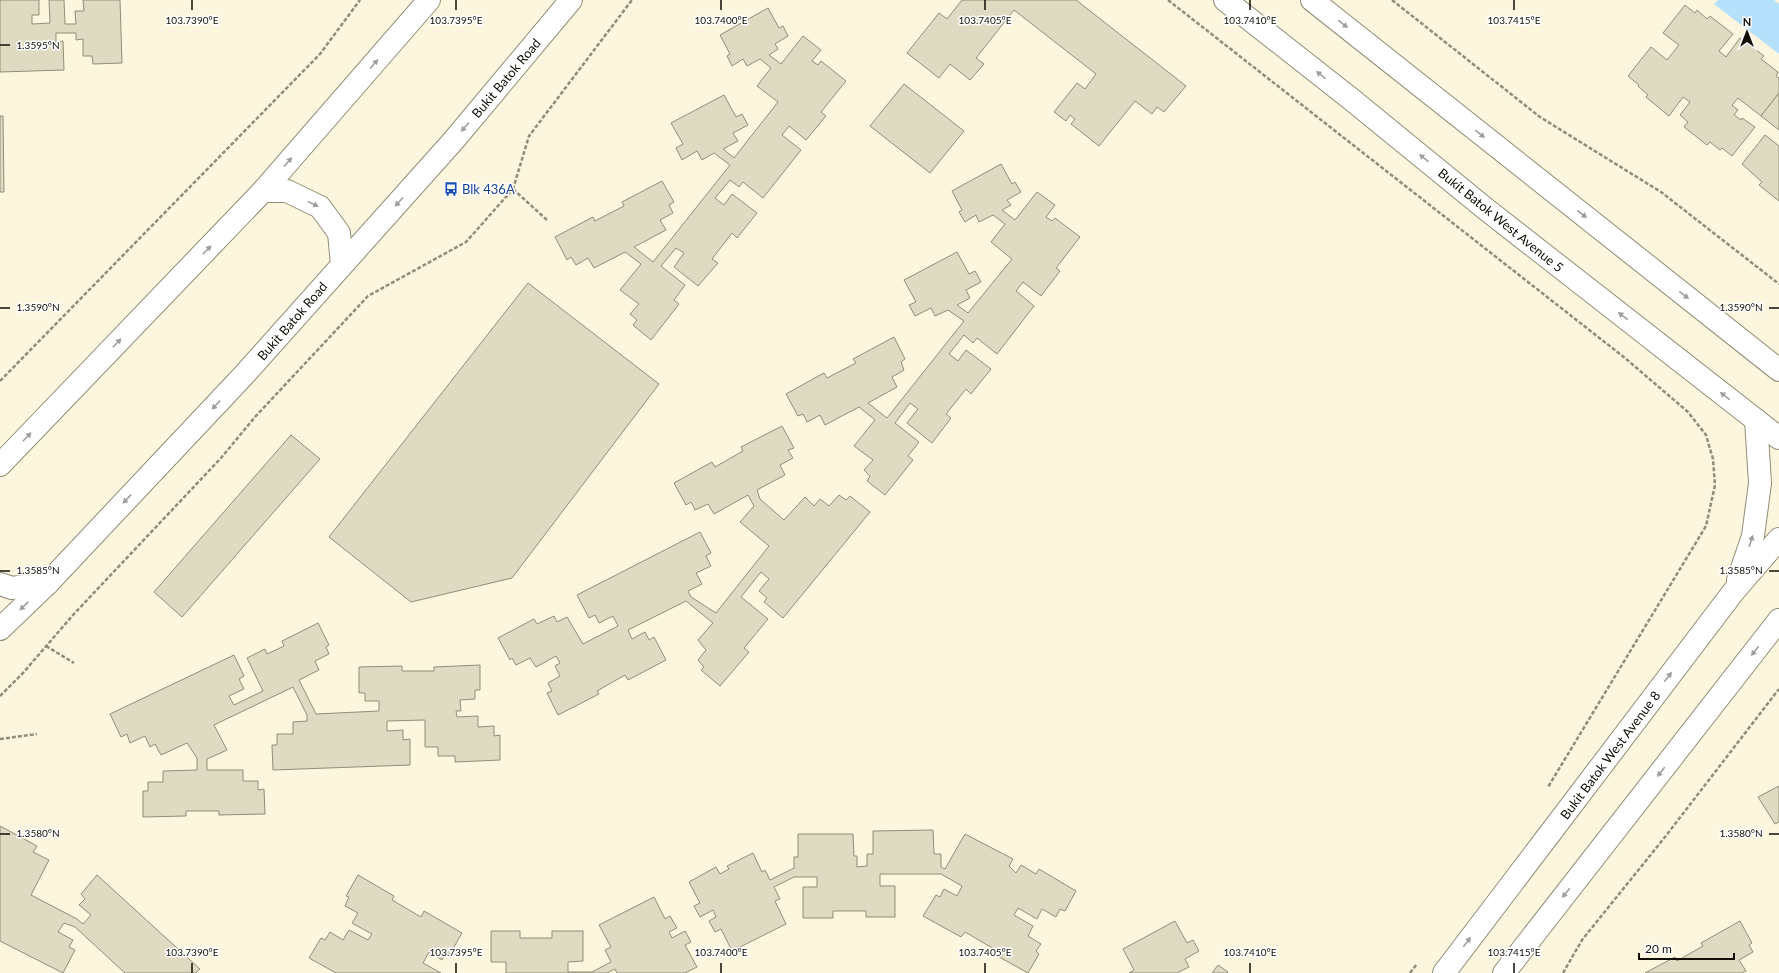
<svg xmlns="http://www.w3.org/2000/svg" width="1779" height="973" viewBox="0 0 1779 973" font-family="Lato,sans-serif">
<rect width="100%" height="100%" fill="#fbf6dd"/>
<polygon fill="#b5e1fd" points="1718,0 1774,0 1779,4 1779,54 1714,4"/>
<g fill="#dfdbc2" stroke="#928d76">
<polygon points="0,0 39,0 39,15 32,15 32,24 50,23 49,0 64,0 65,24 76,24 75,11 84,11 83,0 120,0 122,63 93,64 92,56 83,56 83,39 76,40 76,33 56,33 56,42 63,41 64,70 0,72"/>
<polygon points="962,0 1076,0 1186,86 1164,112 1157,107 1152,114 1135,101 1099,146 1071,124 1075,119 1070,115 1066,121 1054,112 1077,83 1085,89 1096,74 1014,10 976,58 984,64 970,80 950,64 939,78 907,53 939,13 947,19"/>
<polygon points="1685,5 1695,13 1697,10 1707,19 1710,16 1733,34 1719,51 1726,57 1740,38 1764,56 1761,59 1778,72 1776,76 1779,78 1779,93 1761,116 1738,98 1732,105 1738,110 1734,115 1741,120 1742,118 1755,127 1732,156 1722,148 1720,150 1710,142 1707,145 1684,127 1688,122 1680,115 1690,102 1683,97 1669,116 1646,97 1648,95 1638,86 1639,85 1628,76 1651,47 1667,60 1679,45 1663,33"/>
<polygon points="768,8 779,28 783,26 788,36 775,44 778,49 769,55 781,64 803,36 821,50 812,61 818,65 821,61 846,81 821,112 826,116 806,140 789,126 782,135 801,150 763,198 743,182 739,187 730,180 715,198 724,205 732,194 757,213 737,238 732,233 712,259 718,263 698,286 674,267 684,253 676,248 661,266 685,285 674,300 679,304 651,340 633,325 637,320 630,314 639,304 620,290 641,264 625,252 594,268 588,258 576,265 571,257 567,260 555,237 593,217 595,221 624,206 622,202 662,181 674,202 669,205 673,213 660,220 666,230 634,247 653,262 730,165 714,153 702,160 697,151 682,160 676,148 683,144 671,123 724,95 736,117 742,114 748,125 733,133 738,141 723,149 734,158 778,102 757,86 771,68 760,59 747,66 743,59 732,66 727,56 730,54 720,35"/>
<polygon points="904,84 964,131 930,173 870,126"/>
<polygon points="1779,93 1779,130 1761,116"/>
<polygon points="0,116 3,116 4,192 0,192"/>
<polygon points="1765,135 1779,146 1779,201 1759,185 1762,182 1742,164"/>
<polygon points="1001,164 1012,184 1015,182 1021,192 1007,200 1011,205 1002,210 1015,220 1037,192 1055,205 1046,217 1052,221 1055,218 1080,237 1056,268 1060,271 1041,296 1023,282 1016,291 1034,306 997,354 977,338 973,343 964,335 949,354 958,361 966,350 991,369 971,394 966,389 946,414 951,418 932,443 907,423 918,409 910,403 895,423 919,442 908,456 913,460 885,495 867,481 870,476 864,470 873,460 854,446 875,420 859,407 825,425 820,415 807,422 803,414 798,416 786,394 824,373 827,378 856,363 853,359 894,337 905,359 901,362 904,370 892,377 897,387 868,403 887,418 964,321 948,310 935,316 931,308 915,316 909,305 916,302 904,280 957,252 969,274 975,271 981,282 966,290 970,298 957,305 968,313 1012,259 991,242 1005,224 993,215 979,222 976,215 965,222 959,212 962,210 952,191"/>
<polygon points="528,283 659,384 512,578 411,602 329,537"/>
<polygon points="782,426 794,448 788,450 793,458 780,465 785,475 757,490 760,499 784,520 805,497 814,506 820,499 829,506 839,495 846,500 850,496 870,512 783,618 764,602 767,598 759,591 769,579 761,572 741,597 768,619 744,648 749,652 720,686 701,670 704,667 698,660 706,650 698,640 713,623 686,601 628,630 632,639 645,632 649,640 654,637 666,660 628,680 625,675 597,691 599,694 558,715 547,693 552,691 548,683 560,676 555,666 560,663 556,656 536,667 530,658 516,665 512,658 510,660 498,638 534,619 537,624 554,616 557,622 567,617 583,644 618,626 613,616 599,623 595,615 589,618 577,595 700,532 711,553 706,556 711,566 696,573 702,584 688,591 691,597 716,613 769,546 740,522 754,506 748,495 714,514 708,504 695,510 691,502 686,505 674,483 712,462 715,467 743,451 741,447"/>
<polygon points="291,435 320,459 182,617 154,592"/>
<polygon points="318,623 329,645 326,647 329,654 315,661 319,670 299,680 316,714 379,711 379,701 365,701 365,693 359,693 359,667 402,666 402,671 434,671 434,667 480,665 480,690 475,690 475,699 460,700 461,711 456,711 457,717 478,716 478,727 494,726 494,736 500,735 500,760 455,762 455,756 438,756 438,747 425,747 425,720 387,721 387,731 403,730 403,740 410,739 410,765 273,770 272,745 277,745 277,734 293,734 293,722 307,721 307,715 293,687 214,725 227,750 207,759 207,770 243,770 243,781 258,781 258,790 264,789 265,814 219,815 219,811 186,811 186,816 143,817 143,791 148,791 148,782 163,782 163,771 197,770 197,758 187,743 161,755 155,744 150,747 145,736 130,743 127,734 121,737 110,714 234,655 244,676 239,679 244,689 229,696 234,705 263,691 247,658 265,649 267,654 284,646 282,641"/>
<polygon points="1779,786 1779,822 1775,824 1758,797"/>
<polygon points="0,826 37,846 33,852 49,860 31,895 77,919 83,924 91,915 79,905 85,899 81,894 97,875 200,969 196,973 125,973 75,927 64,923 58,932 73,940 69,947 75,950 63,973 0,941"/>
<polygon points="933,830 934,854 941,854 941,867 945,869 965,834 1013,859 1009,866 1016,873 1021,865 1036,874 1039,869 1076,891 1065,911 1060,909 1056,917 1042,909 1037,919 1018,908 1014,915 1033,926 1028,936 1041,944 1036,951 1039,954 1028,973 992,953 994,949 965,932 961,937 923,916 936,895 940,897 944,889 957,896 962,886 941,874 880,874 880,886 895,886 895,917 866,917 866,911 833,911 833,918 803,918 803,887 817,887 817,877 794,877 774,887 780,899 775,901 786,924 732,951 721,929 715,932 709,921 716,917 713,910 700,917 694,906 700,903 689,882 716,867 720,874 729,869 727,866 753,853 762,872 765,870 770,880 794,868 794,857 798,857 798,834 853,834 854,856 857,856 857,867 867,866 867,854 873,854 873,831"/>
<polygon points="358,875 394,896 392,900 421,917 424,911 462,933 450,954 446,952 442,960 429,952 423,963 441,973 336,973 309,958 321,938 325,940 330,932 343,940 349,930 368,940 372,934 352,923 358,913 345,906 349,897 346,896"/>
<polygon points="654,897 665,919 670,916 677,928 669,932 672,938 685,931 691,942 685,945 697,967 685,973 617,973 615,969 607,973 506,973 506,962 491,962 491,931 520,931 520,938 552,938 552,931 583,931 583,961 568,962 568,972 592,972 611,962 605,950 611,947 599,925"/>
<polygon points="1175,921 1187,943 1193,940 1199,951 1185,959 1189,967 1177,973 1129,973 1134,970 1123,949"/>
<polygon points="1740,921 1752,943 1749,945 1753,952 1739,960 1746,971 1742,973 1645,973 1675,957 1677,961 1703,946 1701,943"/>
<polygon points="1218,965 1228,972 1227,973 1212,973"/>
</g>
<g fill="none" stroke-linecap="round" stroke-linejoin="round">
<defs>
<g id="minor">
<polyline points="1225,0 1351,99 1487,210 1779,438"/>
<polyline points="1312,0 1779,370"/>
<polyline points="1738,580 1753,536 1760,483 1756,420"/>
<polyline points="1444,973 1734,591 1779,539"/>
<polyline points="1504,973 1779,620"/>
</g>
<g id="major">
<polyline points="263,191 287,191 320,207 339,233 342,264"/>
<polyline points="0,465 263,191 429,0"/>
<polyline points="0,584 12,588 48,583"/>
<polyline points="0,629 48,583 243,376 454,140 571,0"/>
</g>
</defs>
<use href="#minor" stroke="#908c75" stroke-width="24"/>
<use href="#major" stroke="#908c75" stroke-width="24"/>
<g stroke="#908d7b" stroke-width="2.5" stroke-dasharray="4 2" stroke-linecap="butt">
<polyline points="1168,0 1625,358 1688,412 1706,435 1713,459 1715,485 1706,526 1548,787"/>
<polyline points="1392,0 1540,117 1661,192 1779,284"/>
<polyline points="513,189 548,221"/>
<polyline points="0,381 320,54 360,0"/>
<polyline points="46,646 74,663"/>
<polyline points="0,696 23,673 73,615 221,458 255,417 368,296 466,242 513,189 529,136 632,0"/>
<polyline points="0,739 37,734"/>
<polyline points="1410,973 1417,964"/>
<polyline points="1563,973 1582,940 1665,837 1779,689"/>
</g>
<use href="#minor" stroke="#fff" stroke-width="22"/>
<use href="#major" stroke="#fff" stroke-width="22"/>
</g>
<defs><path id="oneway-solid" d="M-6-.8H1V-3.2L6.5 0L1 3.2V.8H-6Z"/></defs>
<g fill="#9f9e9b">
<use href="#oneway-solid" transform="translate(1343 24) rotate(38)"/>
<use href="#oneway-solid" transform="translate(374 64) rotate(-49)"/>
<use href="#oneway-solid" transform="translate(1321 75) rotate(-142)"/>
<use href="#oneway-solid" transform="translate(465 127) rotate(130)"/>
<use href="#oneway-solid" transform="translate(1480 134) rotate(39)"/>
<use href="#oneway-solid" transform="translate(1424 158) rotate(-141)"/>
<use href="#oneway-solid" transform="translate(288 162) rotate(-49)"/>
<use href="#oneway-solid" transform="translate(399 202) rotate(132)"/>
<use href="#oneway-solid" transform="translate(313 204) rotate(26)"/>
<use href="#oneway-solid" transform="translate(1582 214) rotate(38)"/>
<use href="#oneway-solid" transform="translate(207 250) rotate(-46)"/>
<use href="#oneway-solid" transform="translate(1684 295) rotate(38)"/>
<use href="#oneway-solid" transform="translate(1623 316) rotate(-142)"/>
<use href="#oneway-solid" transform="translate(117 343) rotate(-46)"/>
<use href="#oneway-solid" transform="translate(1725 396) rotate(-142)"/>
<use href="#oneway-solid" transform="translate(216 405) rotate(133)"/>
<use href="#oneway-solid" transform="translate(27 437) rotate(-46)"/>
<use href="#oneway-solid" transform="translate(127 499) rotate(133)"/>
<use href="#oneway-solid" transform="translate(1751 541) rotate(-72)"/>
<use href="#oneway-solid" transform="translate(24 606) rotate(136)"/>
<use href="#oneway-solid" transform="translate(1755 651) rotate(128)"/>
<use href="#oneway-solid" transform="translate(1668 677) rotate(-53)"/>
<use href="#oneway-solid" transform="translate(1661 772) rotate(128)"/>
<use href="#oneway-solid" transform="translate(1566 893) rotate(128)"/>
<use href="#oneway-solid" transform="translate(1467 942) rotate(-53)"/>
</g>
<path fill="none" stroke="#0f0d05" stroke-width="1.5" d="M192 0V10M456 0V10M721 0V10M985 0V10M1250 0V10M1514 0V10M0 45H10M0 308H10M1769 308H1779M0 571H10M1769 571H1779M0 834H10M1769 834H1779M192 963V973M456 963V973M721 963V973M985 963V973M1250 963V973M1514 963V973"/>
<defs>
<symbol id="bus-bare" viewBox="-9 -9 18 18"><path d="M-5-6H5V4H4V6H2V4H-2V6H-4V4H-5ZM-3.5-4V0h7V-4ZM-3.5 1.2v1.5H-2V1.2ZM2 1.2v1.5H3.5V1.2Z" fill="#1a4fb4" stroke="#fff" stroke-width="2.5" paint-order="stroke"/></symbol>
</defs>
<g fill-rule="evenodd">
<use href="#bus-bare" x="441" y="179" width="20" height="20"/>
</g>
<g text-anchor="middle" stroke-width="3" stroke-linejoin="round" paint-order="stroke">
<g font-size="13" fill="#0f0d05" stroke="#fff">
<text transform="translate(506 78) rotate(-50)" y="5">Bukit Batok Road</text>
<text transform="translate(1501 220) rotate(39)" y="5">Bukit Batok West Avenue 5</text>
<text transform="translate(292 321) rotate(-49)" y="5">Bukit Batok Road</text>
<text transform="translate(1610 755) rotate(-53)" y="5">Bukit Batok West Avenue 8</text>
</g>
<g font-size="13" fill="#164399" stroke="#fff" text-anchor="start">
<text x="462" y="194">Blk 436A</text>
</g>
</g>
<g font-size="10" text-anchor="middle" fill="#0f0d05" stroke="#fff" stroke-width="3" stroke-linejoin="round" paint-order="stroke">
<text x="192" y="24">103.7390°E</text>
<text x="456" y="24">103.7395°E</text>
<text x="721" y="24">103.7400°E</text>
<text x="985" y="24">103.7405°E</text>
<text x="1250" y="24">103.7410°E</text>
<text x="1514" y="24">103.7415°E</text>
<text x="38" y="49">1.3595°N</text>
<text x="38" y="311">1.3590°N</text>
<text x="1741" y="311">1.3590°N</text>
<text x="38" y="574">1.3585°N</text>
<text x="1741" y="574">1.3585°N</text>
<text x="38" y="837">1.3580°N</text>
<text x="1741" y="837">1.3580°N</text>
<text x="192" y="956">103.7390°E</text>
<text x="456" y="956">103.7395°E</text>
<text x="721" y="956">103.7400°E</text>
<text x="985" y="956">103.7405°E</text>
<text x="1250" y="956">103.7410°E</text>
<text x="1514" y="956">103.7415°E</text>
</g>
<g transform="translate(1747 32)" stroke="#ffffff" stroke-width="3" paint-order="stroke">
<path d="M0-3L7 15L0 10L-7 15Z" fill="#0f0d05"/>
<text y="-6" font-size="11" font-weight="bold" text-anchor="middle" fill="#0f0d05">N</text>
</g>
<path d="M1639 953v6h95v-6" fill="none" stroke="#0f0d05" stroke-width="2"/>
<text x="1645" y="953" font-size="12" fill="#0f0d05" stroke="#ffffff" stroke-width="3" paint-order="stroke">20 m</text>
</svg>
